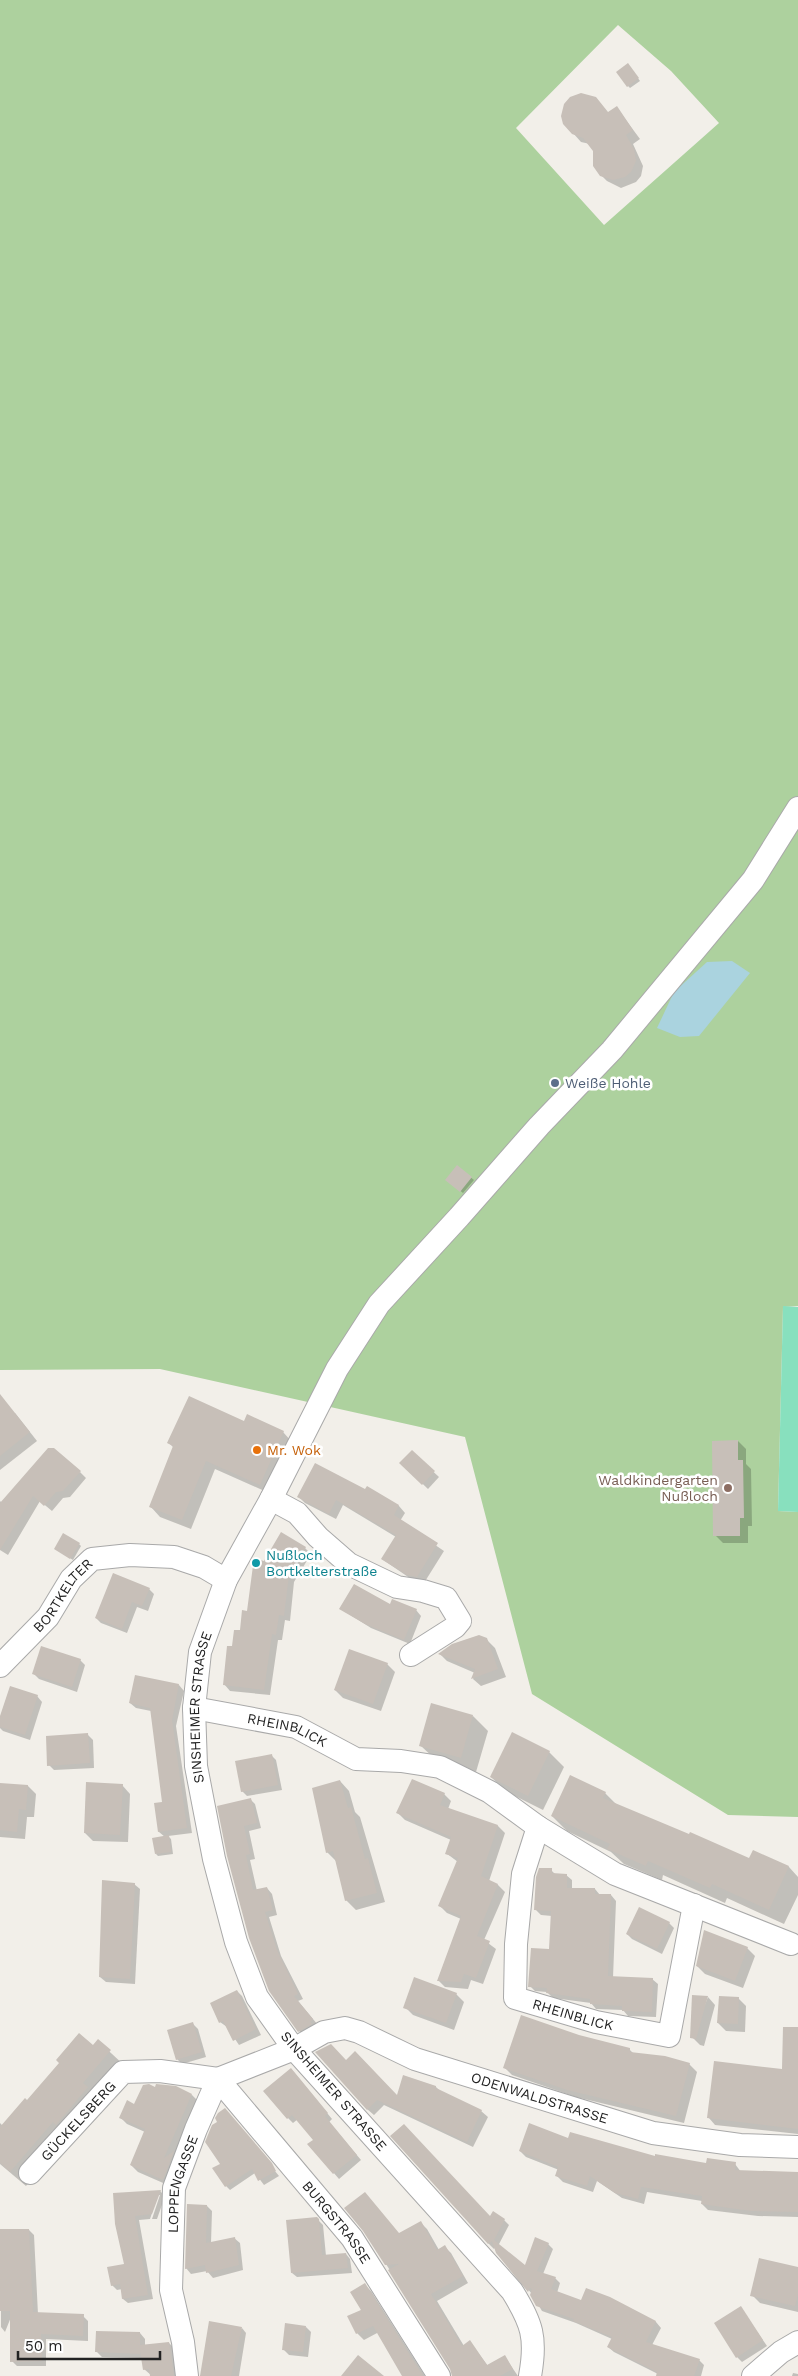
<svg xmlns="http://www.w3.org/2000/svg" width="798" height="2376" viewBox="0 0 798 2376" font-family="'Work Sans',sans-serif">
<rect width="100%" height="100%" fill="#f2efe9"/>
<path fill="#add19e" fill-rule="evenodd" d="M0 0H798V1306L783 1307 778 1511 798 1512V1817L728 1815 532 1694 465 1437 160 1369 0 1370ZM618 25 671 71 719 123 604 225 516 128Z"/>
<polygon fill="#88e0be" points="783,1306 798,1307 798,1512 778,1511"/>
<polygon fill="#aad3df" points="732,961 750,973 699,1036 680,1037 657,1028 674,992 707,962"/>
<g fill="#0003">
<polygon points="630,67 640,81 630,88 628,86"/>
<polygon points="617,108 640,139 633,144 643,166 641,176 636,182 621,188 607,181 598,172 594,150 590,144 581,142 573,133"/>
<polygon points="458,1167 474,1180 463,1193 449,1182"/>
<polygon points="0,1410 15,1413 37,1441 0,1470"/>
<polygon points="244,1422 283,1432 292,1442 269,1493 215,1469 191,1529 160,1517 151,1507 174,1448 169,1443"/>
<polygon points="738,1441 746,1449 746,1464 751,1469 752,1526 748,1526 748,1543 723,1543 715,1535"/>
<polygon points="412,1452 439,1477 428,1489 401,1463"/>
<polygon points="80,1472 86,1478 70,1497 63,1498 52,1511 40,1501 8,1555 0,1550 0,1501 2,1503"/>
<polygon points="367,1488 399,1506 405,1513 400,1521 444,1551 424,1583 414,1581 382,1559 396,1537 343,1505 336,1519 305,1503 299,1497 366,1490"/>
<polygon points="79,1544 81,1546 73,1560 55,1549"/>
<polygon points="305,1548 311,1554 294,1582 290,1621 285,1620 282,1640 278,1640 270,1695 230,1691 224,1684 233,1648 241,1632 264,1562"/>
<polygon points="149,1589 154,1594 148,1611 137,1607 127,1633 101,1623 96,1618"/>
<polygon points="390,1606 416,1610 421,1616 410,1644 371,1628 341,1609"/>
<polygon points="486,1639 495,1648 506,1677 481,1686 473,1679 475,1673 447,1661 440,1654"/>
<polygon points="80,1660 85,1665 77,1692 39,1679 34,1674"/>
<polygon points="387,1664 395,1672 381,1711 343,1698 335,1690"/>
<polygon points="179,1685 184,1691 176,1726 192,1833 168,1836 171,1839 173,1854 158,1856 156,1854 165,1837 159,1832 164,1803 151,1711 136,1708 130,1703"/>
<polygon points="37,1696 42,1702 30,1740 3,1731 0,1728 0,1720"/>
<polygon points="473,1716 488,1731 476,1772 436,1760 420,1745"/>
<polygon points="87,1734 93,1740 94,1768 54,1770 49,1765"/>
<polygon points="549,1752 564,1767 543,1810 507,1792 491,1777"/>
<polygon points="271,1755 276,1760 282,1790 247,1796 242,1791"/>
<polygon points="340,1781 349,1791 355,1812 360,1817 385,1902 356,1910 346,1900 336,1861 327,1852"/>
<polygon points="0,1784 28,1786 36,1794 34,1817 27,1817 25,1839 0,1837"/>
<polygon points="122,1785 130,1794 128,1842 93,1841 85,1833"/>
<polygon points="605,1793 617,1805 750,1860 753,1851 789,1867 798,1877 798,1895 784,1924 727,1898 725,1903 663,1875 662,1880 624,1864 611,1852 567,1831 552,1816"/>
<polygon points="444,1794 451,1801 448,1809 498,1826 505,1833 489,1881 498,1885 505,1892 484,1940 496,1949 483,1984 471,1980 468,1989 445,1987 438,1980 461,1919 447,1913 440,1906 458,1862 446,1853 451,1840 405,1820 398,1813"/>
<polygon points="250,1799 255,1804 261,1828 249,1831 255,1859 250,1860 257,1891 267,1888 272,1894 277,1915 269,1917 281,1956 303,1999 298,2001 318,2025 304,2036 299,2031 228,1856"/>
<polygon points="551,1870 556,1875 566,1875 572,1880 572,1889 595,1889 600,1895 611,1895 616,1901 613,1978 652,1979 658,1984 656,2017 628,2016 623,2010 596,2009 591,2003 553,1998 547,1992 535,1991 530,1986 551,1951 552,1916 541,1915 536,1910"/>
<polygon points="134,1884 140,1889 135,1984 106,1982 100,1977"/>
<polygon points="669,1923 674,1928 662,1954 632,1939 627,1934"/>
<polygon points="747,1948 755,1956 743,1988 705,1974 697,1966"/>
<polygon points="237,1991 242,1996 261,2035 239,2045 227,2027 220,2022"/>
<polygon points="456,1994 464,2002 454,2030 413,2015 405,2007"/>
<polygon points="708,1997 715,2005 704,2046 700,2045 692,2037"/>
<polygon points="738,1998 746,2006 745,2032 726,2031 718,2023"/>
<polygon points="193,2024 198,2029 206,2057 182,2064 177,2059"/>
<polygon points="798,2029 798,2134 715,2125 709,2118 783,2070"/>
<polygon points="579,2036 629,2049 634,2054 689,2064 697,2072 684,2123 576,2097 512,2075 504,2067"/>
<polygon points="98,2041 125,2066 26,2186 0,2164 0,2123 3,2126"/>
<polygon points="346,2062 398,2097 436,2087 441,2092 481,2111 488,2117 473,2147 384,2105 374,2115 367,2109"/>
<polygon points="296,2075 332,2119 329,2122 361,2160 339,2179 309,2144 315,2140 298,2119 293,2123 288,2118"/>
<polygon points="192,2095 198,2101 170,2186 138,2172 131,2165 145,2132 127,2124 120,2117 135,2106"/>
<polygon points="229,2114 279,2176 264,2185 255,2173 230,2190 226,2186 221,2164"/>
<polygon points="392,2136 490,2218 504,2220 509,2225 498,2246 526,2267 548,2244 553,2249 543,2274 555,2278 560,2283 557,2293 582,2302 609,2298 656,2322 661,2328 652,2345 699,2360 704,2365 701,2376 657,2376 658,2374 614,2352 608,2347 612,2339 576,2323 542,2311 532,2294 497,2253 495,2248 494,2249 489,2244"/>
<polygon points="568,2140 656,2158 707,2164 735,2164 741,2172 798,2173 798,2217 758,2216 708,2210 702,2204 702,2201 647,2192 644,2204 622,2198 597,2181 593,2192 563,2182 557,2176 559,2170 526,2157 520,2151"/>
<polygon points="160,2191 165,2196 157,2219 152,2219 160,2195 158,2195 150,2219 139,2220 153,2299 128,2303 123,2299 122,2289 117,2290 112,2285 125,2265 117,2224"/>
<polygon points="207,2206 212,2211 211,2243 234,2238 240,2243 243,2270 213,2278 207,2271 191,2274 186,2268"/>
<polygon points="316,2218 323,2225 326,2256 346,2254 350,2259 352,2273 297,2277 292,2273"/>
<polygon points="421,2223 427,2229 439,2250 445,2247 451,2253 468,2283 437,2301 464,2346 470,2342 488,2366 505,2357 518,2376 453,2376 451,2368 386,2264 400,2234"/>
<polygon points="1,2230 29,2230 34,2235 38,2314 83,2316 88,2321 88,2341 46,2339 46,2366 17,2366 12,2361 11,2317 5,2332 1,2327"/>
<polygon points="798,2268 798,2312 760,2303 752,2295"/>
<polygon points="365,2285 371,2291 425,2376 405,2376 379,2332 364,2340 357,2333"/>
<polygon points="740,2307 767,2346 742,2362 737,2357"/>
<polygon points="306,2327 311,2332 308,2357 289,2355 283,2349"/>
<polygon points="242,2328 246,2333 239,2376 200,2376"/>
<polygon points="140,2333 145,2339 145,2346 169,2343 174,2348 176,2376 152,2376 144,2369 142,2358 102,2357 97,2352"/>
<polygon points="793,2373 798,2374 798,2376 792,2376"/>
</g>
<g fill="#c7bfb8">
<polygon points="628,63 639,78 627,87 616,72"/>
<polygon points="581,93 596,97 608,112 617,106 633,130 626,135 634,149 636,161 631,172 625,177 613,180 600,176 593,166 593,151 583,138 572,134 563,124 561,116 564,104 570,97"/>
<polygon points="457,1165 472,1177 460,1192 445,1180"/>
<polygon points="0,1394 30,1432 0,1456"/>
<polygon points="189,1396 244,1421 247,1414 284,1431 260,1485 206,1461 182,1520 149,1507 173,1446 167,1443"/>
<polygon points="738,1440 738,1460 743,1460 744,1518 740,1518 740,1536 713,1536 712,1441"/>
<polygon points="48,1448 54,1448 81,1471 63,1491 56,1492 44,1506 33,1496 0,1550 0,1503"/>
<polygon points="412,1450 435,1471 422,1485 399,1463"/>
<polygon points="315,1463 365,1489 367,1486 399,1505 394,1515 438,1543 417,1577 407,1575 381,1559 396,1535 336,1500 329,1514 297,1497"/>
<polygon points="281,1532 306,1547 289,1575 284,1616 279,1615 276,1635 272,1634 264,1690 223,1685 227,1646 232,1646 234,1630 240,1630 242,1610 247,1611 254,1558 264,1561"/>
<polygon points="63,1533 80,1543 70,1559 54,1549"/>
<polygon points="113,1573 150,1588 142,1606 132,1602 122,1629 95,1618"/>
<polygon points="354,1584 390,1604 392,1599 417,1609 404,1640 365,1624 339,1609"/>
<polygon points="479,1635 487,1638 498,1669 471,1679 475,1669 438,1654 452,1644"/>
<polygon points="41,1646 81,1659 72,1687 32,1674"/>
<polygon points="349,1649 388,1663 373,1704 334,1690"/>
<polygon points="135,1675 179,1684 172,1720 187,1828 158,1832 154,1803 162,1802 150,1708 129,1703"/>
<polygon points="10,1686 38,1695 25,1735 0,1727 0,1716"/>
<polygon points="431,1703 473,1715 461,1758 419,1746"/>
<polygon points="512,1732 550,1751 528,1796 490,1777"/>
<polygon points="88,1733 90,1763 47,1766 46,1736"/>
<polygon points="272,1754 278,1785 241,1792 235,1761"/>
<polygon points="570,1775 606,1792 603,1798 689,1834 690,1832 749,1858 753,1850 789,1866 769,1910 712,1884 710,1888 648,1861 646,1866 607,1849 610,1844 551,1816"/>
<polygon points="412,1779 445,1793 440,1805 498,1825 481,1876 498,1884 477,1936 490,1941 476,1978 464,1974 461,1982 437,1981 461,1916 438,1906 458,1858 445,1854 451,1837 396,1813"/>
<polygon points="340,1780 348,1808 351,1807 365,1859 368,1858 377,1893 345,1901 333,1851 326,1853 312,1788"/>
<polygon points="86,1782 123,1784 120,1835 84,1833"/>
<polygon points="0,1783 28,1785 26,1810 19,1809 17,1832 0,1830"/>
<polygon points="251,1798 257,1823 244,1826 250,1854 246,1855 253,1890 267,1887 273,1910 265,1912 277,1950 298,1994 294,1996 313,2019 310,2022 312,2024 298,2032 269,1991 249,1938 227,1856 217,1806"/>
<polygon points="169,1835 171,1852 155,1854 152,1838"/>
<polygon points="539,1868 552,1868 552,1873 567,1874 567,1888 595,1888 595,1894 611,1894 608,1976 653,1978 652,2012 622,2011 622,2006 590,2004 590,1999 546,1993 547,1988 528,1987 531,1948 549,1949 551,1911 534,1910 536,1877"/>
<polygon points="102,1880 135,1883 130,1979 99,1977"/>
<polygon points="639,1907 670,1922 657,1949 626,1934"/>
<polygon points="704,1930 748,1947 735,1981 696,1966"/>
<polygon points="414,1977 457,1993 446,2023 403,2008"/>
<polygon points="237,1990 256,2029 233,2041 223,2021 219,2023 210,2003"/>
<polygon points="692,1995 708,1996 696,2039 690,2038"/>
<polygon points="719,1996 739,1997 738,2024 717,2023"/>
<polygon points="521,2015 579,2035 630,2048 630,2052 665,2056 690,2063 676,2116 567,2090 503,2068"/>
<polygon points="193,2022 202,2052 176,2060 167,2030"/>
<polygon points="783,2027 798,2027 798,2129 707,2118 714,2061 782,2069"/>
<polygon points="79,2033 93,2045 98,2039 111,2050 83,2083 88,2087 56,2125 53,2122 10,2172 0,2163 0,2127 25,2098 27,2100 59,2063 56,2060"/>
<polygon points="331,2044 346,2060 355,2051 397,2095 403,2075 436,2086 436,2088 482,2110 467,2142 377,2100 367,2110 315,2052"/>
<polygon points="291,2068 328,2113 325,2116 357,2155 333,2174 307,2144 313,2140 292,2115 287,2119 263,2091"/>
<polygon points="149,2084 155,2087 156,2084 176,2086 192,2094 164,2158 174,2151 163,2180 130,2165 145,2129 119,2118 127,2100 134,2104 143,2085"/>
<polygon points="225,2108 272,2163 276,2171 258,2181 252,2169 225,2187 212,2168 220,2164 205,2142 212,2125 217,2122 215,2118 218,2113"/>
<polygon points="529,2123 568,2138 570,2132 655,2156 655,2154 706,2163 707,2158 736,2162 735,2170 798,2172 798,2212 751,2211 701,2204 702,2196 641,2187 638,2199 615,2193 590,2176 587,2186 555,2176 558,2167 519,2151"/>
<polygon points="404,2124 490,2216 493,2211 505,2219 494,2240 525,2265 535,2237 549,2243 537,2271 556,2277 551,2289 581,2300 586,2288 610,2297 656,2321 646,2342 700,2359 694,2376 656,2376 657,2372 607,2347 612,2337 573,2321 574,2319 536,2306 530,2295 532,2289 530,2288 528,2292 496,2253 492,2241 488,2244 390,2136"/>
<polygon points="161,2190 152,2214 135,2216 148,2295 122,2299 120,2284 111,2286 107,2267 124,2264 115,2224 113,2193"/>
<polygon points="365,2192 399,2233 421,2221 437,2250 445,2245 463,2276 431,2294 462,2346 470,2340 487,2365 505,2355 513,2369 500,2376 452,2376 450,2369 388,2270 399,2264 385,2265 363,2231 344,2208"/>
<polygon points="187,2204 207,2205 206,2243 235,2237 239,2265 206,2273 205,2265 185,2269"/>
<polygon points="317,2217 319,2219 322,2255 346,2253 348,2268 291,2273 286,2220"/>
<polygon points="0,2229 29,2229 33,2312 84,2314 83,2336 41,2334 42,2361 10,2362 10,2311 0,2311"/>
<polygon points="759,2258 798,2267 798,2294 795,2306 750,2296"/>
<polygon points="365,2283 423,2376 402,2376 373,2326 356,2334 347,2316 361,2310 350,2292"/>
<polygon points="741,2306 763,2340 736,2358 714,2323"/>
<polygon points="209,2321 242,2327 231,2376 200,2376"/>
<polygon points="285,2323 306,2326 303,2352 282,2350"/>
<polygon points="96,2331 140,2332 140,2345 169,2342 174,2376 150,2376 149,2369 143,2370 140,2351 140,2354 95,2352"/>
<polygon points="358,2355 384,2376 341,2376"/>
</g>
<g fill="none" stroke-linecap="round" stroke-linejoin="round">
<defs>
<g id="minor">
<polyline points="271,1499 297,1513 318,1537 349,1564 397,1587 423,1591 446,1598 460,1621 455,1627 411,1655"/>
<path id="s1" d="M0 1666 48 1617 71 1579 92 1559 130 1555 174 1557 204 1567 226 1580"/>
<path id="s2" d="M194 1708 296 1727 356 1759 401 1761 440 1767 490 1792 538 1827 615 1874 791 1944"/>
<path id="s3" d="M538 1827 523 1874 516 1944 515 1998 596 2022 669 2036 694 1905"/>
<path id="s4" d="M218 2079 352 2238 439 2376"/>
<path id="s5" d="M30 2173 123 2072 160 2071 218 2079"/>
<path id="s6" d="M187 2376 183 2342 171 2290 174 2188 196 2129 218 2079 294 2049 324 2032 345 2028 359 2032 415 2059 653 2133 740 2145 798 2147"/>
<path id="s7" d="M530 2376C537 2338 532 2323 512 2291L294 2049 257 1997 236 1942 214 1859 196 1766 194 1708 200 1652 226 1580 271 1499 337 1369 379 1304 459 1217 539 1126 612 1050 753 880 798 808"/>
<polyline points="753,2376 781,2352 798,2342"/>
</g>
</defs>
<use href="#minor" stroke="#a9a9a9" stroke-width="24"/>
<use href="#minor" stroke="#fff" stroke-width="22"/>
</g>
<circle fill="#5c6f8a" stroke="#fff" stroke-width="2" cx="555" cy="1083" r="5"/>
<circle fill="#e8710a" stroke="#fff" stroke-width="2" cx="257" cy="1450" r="5"/>
<circle fill="#8d6e63" stroke="#fff" stroke-width="2" cx="728" cy="1488" r="5"/>
<circle fill="#0f9aa8" stroke="#fff" stroke-width="2" cx="256" cy="1563" r="5"/>
<g text-anchor="middle" stroke-width="5" stroke-linejoin="round" paint-order="stroke">
<g font-size="14" fill="#4e5e75" stroke="#fff" text-anchor="start">
<text x="565" y="1088">Weiße Hohle</text>
</g>
<g font-size="14" fill="#c56008" stroke="#fff" text-anchor="start">
<text x="267" y="1455">Mr. Wok</text>
</g>
<g font-size="14" fill="#785e54" stroke="#fff" text-anchor="end">
<text x="718" y="1485">Waldkindergarten<tspan x="718" dy="16">Nußloch</tspan></text>
</g>
<g font-size="14" fill="#0d838f" stroke="#fff" text-anchor="start">
<text x="266" y="1560">Nußloch<tspan x="266" dy="16">Bortkelterstraße</tspan></text>
</g>
<g font-size="14" fill="#222" stroke="#fff">
<text dy="5" stroke="none"><textPath href="#s1" startOffset="95">BORTKELTER</textPath></text>
<text dy="5" stroke="none"><textPath href="#s7" startOffset="778">SINSHEIMER STRASSE</textPath></text>
<text dy="5" stroke="none"><textPath href="#s2" startOffset="96">RHEINBLICK</textPath></text>
<text dy="5" stroke="none"><textPath href="#s3" startOffset="234">RHEINBLICK</textPath></text>
<text transform="translate(334 2091) rotate(49)" y="5">SINSHEIMER STRASSE</text>
<text dy="5" stroke="none"><textPath href="#s6" startOffset="652">ODENWALDSTRASSE</textPath></text>
<text dy="5" stroke="none"><textPath href="#s5" startOffset="71">GÜCKELSBERG</textPath></text>
<text dy="5" stroke="none"><textPath href="#s6" startOffset="195">LOPPENGASSE</textPath></text>
<text dy="5" stroke="none"><textPath href="#s4" startOffset="186">BURGSTRASSE</textPath></text>
</g>
</g>
<path d="M18 2351v8h142v-8" fill="none" stroke="#222222" stroke-width="2.5"/>
<text x="25" y="2351" font-size="15" fill="#222222" stroke="#ffffff" stroke-width="4" paint-order="stroke">50 m</text>
</svg>
